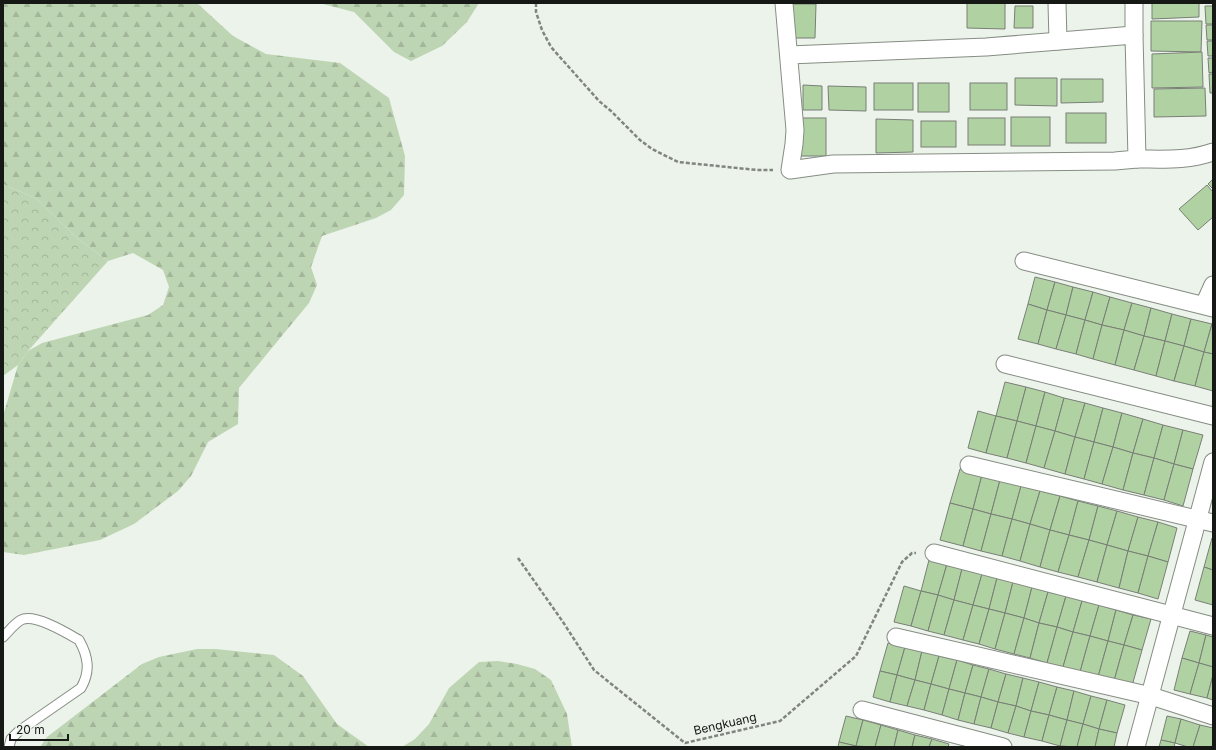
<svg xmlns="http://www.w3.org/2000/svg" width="1216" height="750" viewBox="0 0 1216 750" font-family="Inter,sans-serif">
<defs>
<pattern id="forest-firs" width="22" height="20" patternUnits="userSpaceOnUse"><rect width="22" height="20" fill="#bed5b4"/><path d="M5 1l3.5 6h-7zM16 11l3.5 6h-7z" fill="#a3b69a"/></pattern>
<pattern id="park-crowns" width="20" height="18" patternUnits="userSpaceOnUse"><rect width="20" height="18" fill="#bed5b4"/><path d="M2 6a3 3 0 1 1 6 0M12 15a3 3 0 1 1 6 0" fill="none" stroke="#a3b69a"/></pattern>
</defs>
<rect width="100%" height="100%" fill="#ecf3ea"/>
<g fill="url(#forest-firs)">
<polygon points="3,3 197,3 233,36 266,54 340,63 389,98 405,156 404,195 391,210 376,218 322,236 311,267 317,285 309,303 239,388 238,424 208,442 191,476 178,491 134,524 100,540 24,555 3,552 3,416 18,365 28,351 42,343 148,315 163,305 169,287 163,270 133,253 108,261 78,239 37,199 3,184"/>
<polygon points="319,3 479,3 467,22 442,46 411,61 394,52 354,12"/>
<polygon points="197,649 216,649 274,655 303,676 337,724 369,747 40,747 47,737 142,664 159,657"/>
<polygon points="498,661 517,664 535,669 551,680 567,714 572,747 402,747 415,739 429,724 449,688 479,662"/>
</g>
<polygon fill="url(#park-crowns)" points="3,184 37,199 78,239 108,261 28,351 18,365 3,376"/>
<g fill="#b0d2a2" stroke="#797f77">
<polygon points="967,3 1005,3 1005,29 967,28"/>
<polygon points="1152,3 1199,3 1199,17 1152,19"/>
<polygon points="792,4 816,4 815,38 792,38"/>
<polygon points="1015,6 1033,6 1033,28 1014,28"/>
<polygon points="1205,6 1213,6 1213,24 1206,24"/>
<polygon points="1151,21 1202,21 1201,52 1151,51"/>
<polygon points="1206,25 1213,25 1213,40 1207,40"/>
<polygon points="1207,41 1213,41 1213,56 1208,56"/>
<polygon points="1202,52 1203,87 1152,88 1152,54"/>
<polygon points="1208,58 1213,58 1213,72 1209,73"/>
<polygon points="1209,74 1213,74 1213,93 1210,93"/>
<polygon points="1015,78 1057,78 1057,106 1015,105"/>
<polygon points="1061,79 1103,79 1103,102 1061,103"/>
<rect x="874" y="83" width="39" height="27"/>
<rect x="918" y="83" width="31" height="29"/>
<rect x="970" y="83" width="37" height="27"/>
<polygon points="803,85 822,86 822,110 803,110"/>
<polygon points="828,86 866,87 866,111 829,110"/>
<polygon points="1205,88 1206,116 1154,117 1154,89"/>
<rect x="1066" y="113" width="40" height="30"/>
<rect x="1011" y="117" width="39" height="29"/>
<rect x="799" y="118" width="27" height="38"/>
<rect x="968" y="118" width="37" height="27"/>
<polygon points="876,119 913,120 913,152 876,153"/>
<rect x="921" y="121" width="35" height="26"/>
<polygon points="1213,179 1213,189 1208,184"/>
<polygon points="1207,185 1213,192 1213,217 1198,230 1179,209"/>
<polygon points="1035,277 1055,282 1047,310 1028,304"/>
<polygon points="1055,282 1073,287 1066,315 1047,310"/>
<polygon points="1073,287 1093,292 1085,320 1066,315"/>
<polygon points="1093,292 1110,297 1102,325 1085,320"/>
<polygon points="1110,297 1132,303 1124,330 1102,325"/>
<polygon points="1132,303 1151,308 1144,336 1124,330"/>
<polygon points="1028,304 1047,310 1038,344 1018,339"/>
<polygon points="1151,308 1172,314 1165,341 1144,336"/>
<polygon points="1047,310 1066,315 1056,349 1038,344"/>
<polygon points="1172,314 1191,319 1184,346 1165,341"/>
<polygon points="1066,315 1085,320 1076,354 1056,349"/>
<polygon points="1191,319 1212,324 1204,352 1184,346"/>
<polygon points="1085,320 1102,325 1093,359 1076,354"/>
<polygon points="1212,324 1213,325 1213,354 1204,352"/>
<polygon points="1102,325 1124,330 1115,365 1093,359"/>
<polygon points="1124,330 1144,336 1134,370 1115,365"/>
<polygon points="1144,336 1165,341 1156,376 1134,370"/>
<polygon points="1165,341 1184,346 1174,381 1156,376"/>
<polygon points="1184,346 1204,352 1195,386 1174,381"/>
<polygon points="1204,352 1213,354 1213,391 1195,386"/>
<polygon points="1005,382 1026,387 1017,421 996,416"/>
<polygon points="1026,387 1045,392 1036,426 1017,421"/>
<polygon points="1045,392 1064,398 1055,431 1036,426"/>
<polygon points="1064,398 1085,403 1075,437 1055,431"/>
<polygon points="1085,403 1103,408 1094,442 1075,437"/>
<polygon points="1103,408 1122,413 1113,447 1094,442"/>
<polygon points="978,411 996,416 986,453 968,448"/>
<polygon points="1122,413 1143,419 1133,453 1113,447"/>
<polygon points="996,416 1017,421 1007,458 986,453"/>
<polygon points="1143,419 1163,425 1154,458 1133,453"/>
<polygon points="1017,421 1036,426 1026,463 1007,458"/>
<polygon points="1163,425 1183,430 1174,464 1154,458"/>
<polygon points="1036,426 1055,431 1044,468 1026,463"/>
<polygon points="1183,430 1203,435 1193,469 1174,464"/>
<polygon points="1055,431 1075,437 1065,474 1044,468"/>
<polygon points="1075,437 1094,442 1084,479 1065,474"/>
<polygon points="1094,442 1113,447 1102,484 1084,479"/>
<polygon points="1113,447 1133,453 1123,490 1102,484"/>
<polygon points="1133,453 1154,458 1144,495 1123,490"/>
<polygon points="1154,458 1174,464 1164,500 1144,495"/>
<polygon points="1174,464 1193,469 1183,506 1164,500"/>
<polygon points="960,469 982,475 973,509 950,503"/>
<polygon points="982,475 1000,480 991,514 973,509"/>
<polygon points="1000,480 1021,486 1012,519 991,514"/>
<polygon points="1021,486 1040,491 1030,524 1012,519"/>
<polygon points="1040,491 1060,496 1050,530 1030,524"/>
<polygon points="1060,496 1078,501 1069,535 1050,530"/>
<polygon points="1078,501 1098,506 1089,540 1069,535"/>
<polygon points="950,503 973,509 963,546 940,540"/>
<polygon points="1098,506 1117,511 1107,545 1089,540"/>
<polygon points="973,509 991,514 981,551 963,546"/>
<polygon points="1117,511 1138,517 1128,551 1107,545"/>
<polygon points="991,514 1012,519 1002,556 981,551"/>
<polygon points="1138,517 1158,522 1148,556 1128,551"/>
<polygon points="1012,519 1030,524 1020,561 1002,556"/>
<polygon points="1158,522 1177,528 1168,562 1148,556"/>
<polygon points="1030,524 1050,530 1040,567 1020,561"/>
<polygon points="1050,530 1069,535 1058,572 1040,567"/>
<polygon points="1069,535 1089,540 1078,577 1058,572"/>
<polygon points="1212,538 1213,538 1213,570 1204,567"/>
<polygon points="1089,540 1107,545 1097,582 1078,577"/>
<polygon points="1107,545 1128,551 1119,588 1097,582"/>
<polygon points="1128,551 1148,556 1138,593 1119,588"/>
<polygon points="1148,556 1168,562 1158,599 1138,593"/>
<polygon points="929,560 947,564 938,595 921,591"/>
<polygon points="947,564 962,569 954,600 938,595"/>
<polygon points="1204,567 1213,570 1213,605 1195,600"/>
<polygon points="962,569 982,574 973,605 954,600"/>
<polygon points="982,574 997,578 989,609 973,605"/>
<polygon points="997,578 1013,582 1005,613 989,609"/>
<polygon points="1013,582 1032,587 1024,618 1005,613"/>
<polygon points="904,586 921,591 911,626 894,622"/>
<polygon points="1032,587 1048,592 1039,623 1024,618"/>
<polygon points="921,591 938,595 928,631 911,626"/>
<polygon points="1048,592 1066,596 1057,627 1039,623"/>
<polygon points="938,595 954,600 944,635 928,631"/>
<polygon points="1066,596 1082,601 1073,632 1057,627"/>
<polygon points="954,600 973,605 963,640 944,635"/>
<polygon points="1082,601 1099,605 1090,636 1073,632"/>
<polygon points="973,605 989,609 979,644 963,640"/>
<polygon points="1099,605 1116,610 1108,641 1090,636"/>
<polygon points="989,609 1005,613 995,649 979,644"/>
<polygon points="1116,610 1133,615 1124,645 1108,641"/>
<polygon points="1005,613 1024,618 1014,654 995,649"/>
<polygon points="1133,615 1151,619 1142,650 1124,645"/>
<polygon points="1024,618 1039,623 1030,658 1014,654"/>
<polygon points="1039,623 1057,627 1047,663 1030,658"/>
<polygon points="1057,627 1073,632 1063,667 1047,663"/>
<polygon points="1190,631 1206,635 1199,663 1182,658"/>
<polygon points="1073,632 1090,636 1080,672 1063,667"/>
<polygon points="1206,635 1213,637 1213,667 1199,663"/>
<polygon points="1090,636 1108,641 1098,677 1080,672"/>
<polygon points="1108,641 1124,645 1114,681 1098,677"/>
<polygon points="888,643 905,647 897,675 880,671"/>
<polygon points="1124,645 1142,650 1132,686 1114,681"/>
<polygon points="905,647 922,651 915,680 897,675"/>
<polygon points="922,651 939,656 931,684 915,680"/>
<polygon points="939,656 957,660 949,689 931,684"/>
<polygon points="1182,658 1199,663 1190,694 1174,690"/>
<polygon points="957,660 973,665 965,693 949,689"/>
<polygon points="1199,663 1213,667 1213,675 1207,698 1190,694"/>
<polygon points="973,665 989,669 981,697 965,693"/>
<polygon points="989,669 1006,674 998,702 981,697"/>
<polygon points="880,671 897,675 890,702 873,697"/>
<polygon points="1006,674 1023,678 1016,706 998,702"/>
<polygon points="897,675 915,680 907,706 890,702"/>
<polygon points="1213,675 1213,700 1207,698"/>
<polygon points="1023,678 1039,682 1031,711 1016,706"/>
<polygon points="915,680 931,684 924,710 907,706"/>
<polygon points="1039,682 1057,687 1049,715 1031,711"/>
<polygon points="931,684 949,689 942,715 924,710"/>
<polygon points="1057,687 1074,691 1067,720 1049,715"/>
<polygon points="949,689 965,693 958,720 942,715"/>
<polygon points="1074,691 1091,696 1083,724 1067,720"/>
<polygon points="965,693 981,697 974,724 958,720"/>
<polygon points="1091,696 1107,700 1099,729 1083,724"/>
<polygon points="981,697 998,702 991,728 974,724"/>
<polygon points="1107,700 1125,705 1117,733 1099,729"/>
<polygon points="998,702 1016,706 1008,733 991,728"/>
<polygon points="1016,706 1031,711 1024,737 1008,733"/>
<polygon points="1031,711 1049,715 1042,741 1024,737"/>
<polygon points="1049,715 1067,720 1060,746 1042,741"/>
<polygon points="846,716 863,720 856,746 839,742"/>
<polygon points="1167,716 1181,719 1175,743 1161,740"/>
<polygon points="1181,719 1200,725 1193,747 1188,747 1175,743"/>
<polygon points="863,720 881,725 875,747 856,746"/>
<polygon points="1067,720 1083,724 1077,747 1060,746"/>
<polygon points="1083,724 1099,729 1095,747 1077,747"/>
<polygon points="881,725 898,730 894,747 875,747"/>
<polygon points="1200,725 1213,728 1213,742 1212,747 1193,747"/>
<polygon points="1099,729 1117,733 1114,747 1095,747"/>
<polygon points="898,730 915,735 912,747 894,747"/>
<polygon points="915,735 932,739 929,747 912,747"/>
<polygon points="932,739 949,744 948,747 929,747"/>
<polygon points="1161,740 1175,743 1174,747 1159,747"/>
<polygon points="839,742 856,746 856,747 838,747"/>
</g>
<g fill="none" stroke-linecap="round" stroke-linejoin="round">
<defs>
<path id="lane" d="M3 637C9 631 14 624 21 620 34 613 67 633 79 640 88 656 91 671 81 688L19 731 11 739 9 747"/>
<g id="street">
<polyline points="784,3 795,130 794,144 790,170 833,164 1115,161 1137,159 1134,35 986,47 789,55"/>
<polyline points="1057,3 1058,41"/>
<polyline points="1134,3 1134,35"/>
<path d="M1137 159C1164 159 1187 161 1213 152"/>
<polyline points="1024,261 1213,308"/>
<polyline points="1204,305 1213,285"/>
<polyline points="1005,364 1213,416"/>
<polyline points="969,465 1213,523"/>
<polyline points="934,553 1213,626"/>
<polyline points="896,637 1151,696 1213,716"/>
<polyline points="862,710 1003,747"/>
<polyline points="1136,747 1213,462"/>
</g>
</defs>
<use href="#lane" stroke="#868d84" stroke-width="11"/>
<use href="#street" stroke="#868d84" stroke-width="19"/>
<g stroke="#80857f" stroke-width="2.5" stroke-dasharray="4 2" stroke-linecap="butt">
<polyline points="536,3 536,12 542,30 551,47 599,101 611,111 640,140 652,149 678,162 757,170 773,170"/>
<polyline points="518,558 563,622 594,670 685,743 780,721 856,656 902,562 912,553 916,553"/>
</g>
<use href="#lane" stroke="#fff" stroke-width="9"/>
<use href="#street" stroke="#fff" stroke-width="17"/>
</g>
<g text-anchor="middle" stroke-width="3" stroke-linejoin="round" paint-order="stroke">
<g font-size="12" fill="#161815" stroke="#ecf3ea">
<text transform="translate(725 724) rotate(-13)" y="4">Bengkuang</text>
</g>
</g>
<rect width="1216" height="750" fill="none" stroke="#161815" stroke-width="8"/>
<path d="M10 734v6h58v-6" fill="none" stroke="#161815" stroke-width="2"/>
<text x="16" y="734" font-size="12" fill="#161815" stroke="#ecf3ea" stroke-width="3" paint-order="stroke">20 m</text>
</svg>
